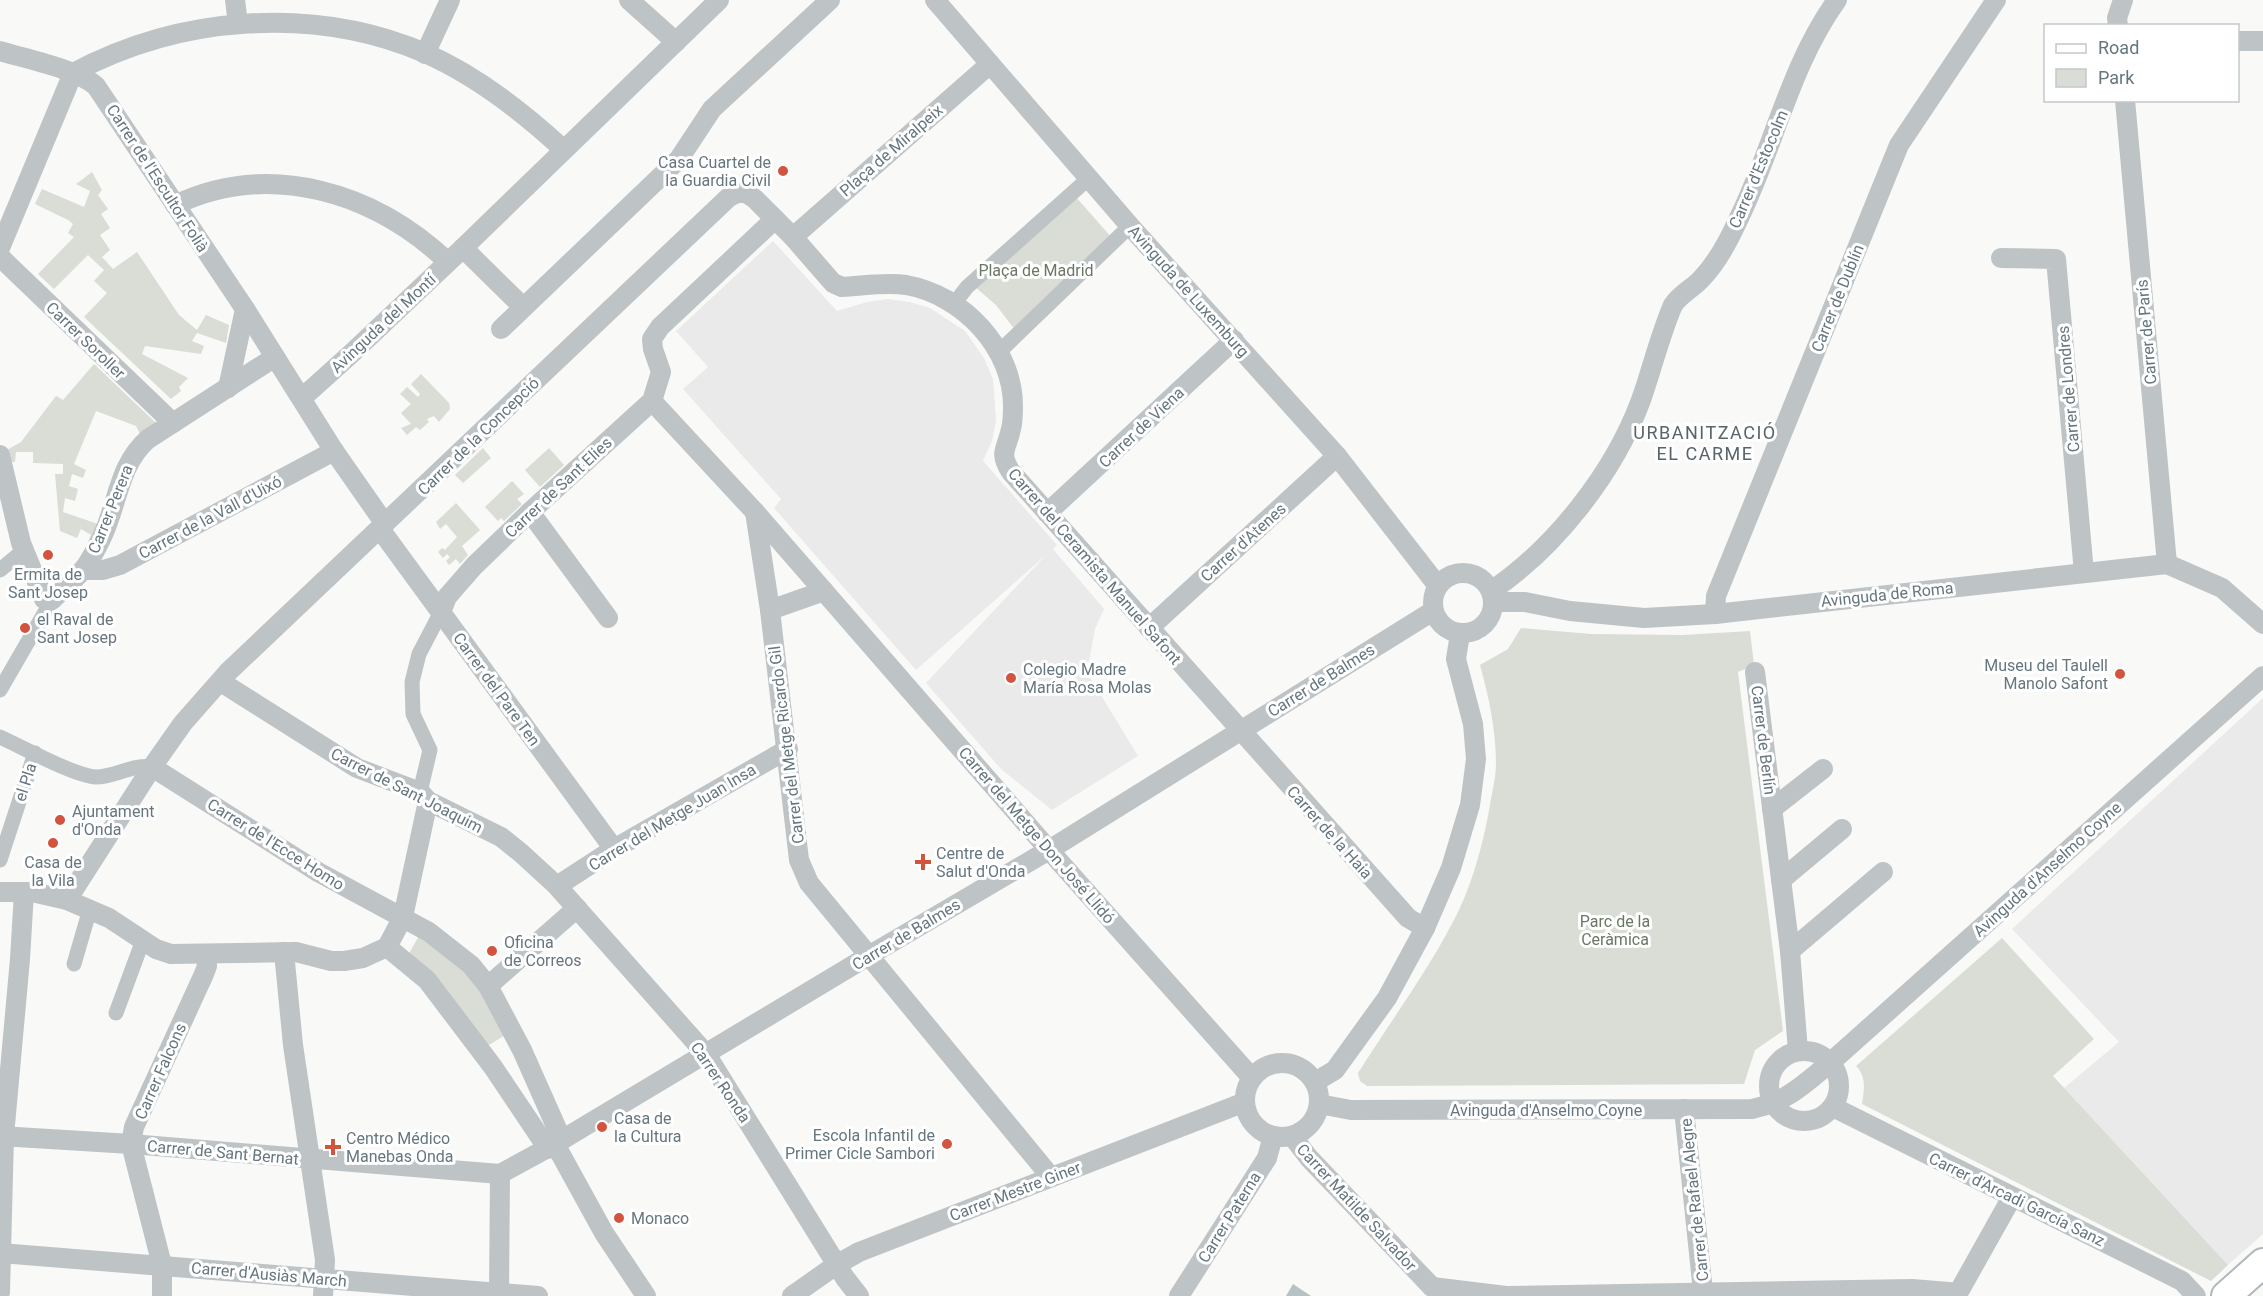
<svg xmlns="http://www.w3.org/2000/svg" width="2263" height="1296" viewBox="0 0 2263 1296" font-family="Roboto,sans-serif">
<rect width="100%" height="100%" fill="#f9f9f7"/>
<g fill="#eaeaea">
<polygon points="773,241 837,311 867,302 888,299 909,302 930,308 965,331 984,358 993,379 996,420 992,441 983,461 1057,545 1053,549 1104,609 1095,629 1087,672 1138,756 1052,810 1001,769 926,683 1046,555 916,670 774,508 781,499 683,389 708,367 676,331"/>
<polygon points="2263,698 2263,1234 2228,1265 2064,1088 2119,1042 2012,929"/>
</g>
<g fill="#d9ddd6">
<polygon points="92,172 102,190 98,195 108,209 101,214 110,228 100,235 110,250 102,257 113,269 137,252 179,315 197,330 206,315 229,325 226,343 197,333 192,341 204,346 201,354 145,346 142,354 188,378 179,387 181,391 171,399 84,317 107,293 94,281 104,270 88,255 54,289 38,274 74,237 68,233 73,224 68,220 35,204 42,189 84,207 90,191 76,184"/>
<polygon points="1075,196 1112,238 1015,330 996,305 974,286"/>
<polygon points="94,364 156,423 140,434 136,426 96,411 74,464 86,470 83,478 72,474 69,486 78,489 75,501 65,498 63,512 101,525 90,546 87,544 91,535 81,529 77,538 60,531 55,474 63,474 63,464 33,463 33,452 16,452 15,462 8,462 5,451 21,442 56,396 63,400"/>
<polygon points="421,374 449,403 450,409 439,422 434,416 427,419 429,422 420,430 416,427 407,435 401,428 411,424 401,413 411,404 400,394 407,387 418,397 420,394 411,384"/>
<polygon points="483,448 491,458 463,483 455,475"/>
<polygon points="549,448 564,465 540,487 525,470"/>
<polygon points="512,481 524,494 517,499 522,504 504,521 501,518 498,521 485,507"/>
<polygon points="456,503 480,530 462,546 468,555 460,564 456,559 449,565 446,561 450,557 447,554 443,558 438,552 442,548 445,550 457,537 446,524 440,529 436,522"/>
<path d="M1521 628 1591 634 1683 635 1750 631 1754 665 1738 672 1783 1031 1755 1050 1744 1084 1367 1086 1360 1081 1358 1073C1392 1019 1431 967 1459 910 1474 878 1484 840 1490 805 1492 792 1496 777 1496 764 1496 730 1489 698 1480 665L1508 649Z"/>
<polygon points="420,934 467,968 507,1034 484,1048 407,957"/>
<path d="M2002 938 2094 1039 2053 1076 2228 1265 2211 1281 1862 1104C1864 1090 1867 1077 1856 1066Z"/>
</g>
<polygon fill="#b6c2c5" points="1293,1284 1311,1296 1286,1296"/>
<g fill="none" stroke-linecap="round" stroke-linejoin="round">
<defs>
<polyline id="secondary" points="2226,1296 2263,1263"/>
</defs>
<use href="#secondary" stroke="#b1b7bb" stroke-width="32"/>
<g stroke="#bec3c6" stroke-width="15">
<polyline points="954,304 967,287 1089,178"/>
<polyline points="999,352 1130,226"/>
<polyline points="0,570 24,550"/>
<polyline points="0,690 52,600"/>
<path d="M0 737C22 747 75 776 96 777 115 777 132 764 152 767"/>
<polyline points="420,792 430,750 413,714 412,682 419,654 441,612"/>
<polyline points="0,860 35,753"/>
<polyline points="74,964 90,909"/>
<polyline points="116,1013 143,940"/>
</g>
<g stroke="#bec3c6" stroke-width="20">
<polyline points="235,0 238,24"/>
<polyline points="629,0 676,42"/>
<polyline points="935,0 1130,226 1337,456 1438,586"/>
<polyline points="2118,26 2117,18 2123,0"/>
<polyline points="2238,41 2263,41"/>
<path d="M0 51C26 59 77 69 96 86L245 309 334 451 385 524"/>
<polyline points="425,54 450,0"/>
<polyline points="2125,100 2167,564"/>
<path d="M175 205C270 160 374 192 448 262"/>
<polyline points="793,237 990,64"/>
<path d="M0 248 73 73C179 16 313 5 425 53 475 75 523 112 563 149"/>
<polyline points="463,248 523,307"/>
<polyline points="0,257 173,423"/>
<polyline points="2001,258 2056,259 2084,573"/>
<polyline points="501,329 679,159 712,109 830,0"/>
<polyline points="228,388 245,309"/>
<polyline points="302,398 352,353 463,248 719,0"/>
<polyline points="652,401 755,512 1049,850 1252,1078"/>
<path d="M0 455 21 543 44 599 52 600C62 590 73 581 82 571 90 562 96 549 101 539 118 505 118 465 148 439L275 357"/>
<polyline points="530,512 608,618"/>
<polyline points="755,512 770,610 799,860 809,883 1051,1177"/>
<polyline points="1047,513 1234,340"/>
<polyline points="380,529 614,849"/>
<polyline points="83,570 103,570 120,565 334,451"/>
<circle cx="1463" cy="603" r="30"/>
<path d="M1491 591C1555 548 1614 473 1641 400 1652 369 1660 335 1673 305 1681 293 1694 288 1703 277 1718 261 1730 238 1739 218 1774 147 1790 65 1837 0"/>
<polyline points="1494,602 1525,602 1570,611 1644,618 1715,614 2167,564 2222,588 2263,624"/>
<polyline points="770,610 824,591"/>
<polyline points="441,612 447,597 474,566 530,512 652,401 661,372 653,349 652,339 660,327 775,219"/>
<polyline points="1715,614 1716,596 1899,145 1996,0"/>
<polyline points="1149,628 1337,456"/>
<polyline points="1755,672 1790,951 1798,1051"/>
<polyline points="221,682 357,768 420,792 428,801 501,837 521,853 557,886 706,1054 845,1278 859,1296"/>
<polyline points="152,767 318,872 429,932 471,965 488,986 522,1050 562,1140"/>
<polyline points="1772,809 1823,769"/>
<polyline points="1781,880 1842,829"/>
<polyline points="557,886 614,849 788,749"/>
<polyline points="0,892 32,892 67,900 109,918 156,949 171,954 296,952 331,961 344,961 363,958 387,947 403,917 428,801"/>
<path d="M67 900 152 767 183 723 228 672 729 197 737 193H746L755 199 793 237 833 283 842 287C863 286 885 282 906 285 963 295 1013 348 1013 406 1013 414 1013 422 1011 429 1007 449 998 452 1011 472L1408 918 1425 928"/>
<polyline points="387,947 427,980 493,1067 548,1149"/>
<polyline points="1790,951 1883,872"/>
<polyline points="284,952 293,1045 325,1260 323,1296"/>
<polyline points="488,986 577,908"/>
<circle cx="1804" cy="1086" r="35"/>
<circle cx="1282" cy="1100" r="37"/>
<polyline points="1315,1082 1335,1070 1387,998 1425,928 1451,868 1470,805 1476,759 1473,724 1456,659 1460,634"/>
<path d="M1319 1104 1351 1110 1752 1109C1788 1101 1803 1085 1831 1062L2263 676"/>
<polyline points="1833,1107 2182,1281 2196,1296"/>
<polyline points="1684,1109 1703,1292"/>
<polyline points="0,1136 131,1144 500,1174 555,1144 870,955 1049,850 1433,611"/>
<polyline points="1292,1136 1309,1158 1432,1287 1506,1296 1912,1289 1949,1292 1958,1296"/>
<polyline points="555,1144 604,1233 646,1296"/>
<polyline points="0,1253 538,1296"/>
<polyline points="0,1292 4,1136 20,959 24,892"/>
<polyline points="1957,1295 2012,1197"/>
<polyline points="162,1296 162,1265 131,1144 134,1127 204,974 207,966 206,954"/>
<polyline points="499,1296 500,1174"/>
<polyline points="792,1296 836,1265 859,1252 1245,1102"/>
<polyline points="1179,1296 1267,1158 1273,1136"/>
</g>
<use href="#secondary" stroke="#fff" stroke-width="28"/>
</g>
<g fill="#d2533e" stroke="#fff" stroke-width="2">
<circle cx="783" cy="171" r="6"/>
<circle cx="48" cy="555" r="6"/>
<circle cx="25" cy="628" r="6"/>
<circle cx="2120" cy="674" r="6"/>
<circle cx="1011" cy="678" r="6"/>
<circle cx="60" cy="820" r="6"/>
<circle cx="53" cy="843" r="6"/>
<path d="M920 853h6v6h6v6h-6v6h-6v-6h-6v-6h6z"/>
<circle cx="492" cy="951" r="6"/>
<circle cx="602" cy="1127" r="6"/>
<circle cx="947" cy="1144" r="6"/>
<path d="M330 1138h6v6h6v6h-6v6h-6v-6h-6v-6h6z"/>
<circle cx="619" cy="1218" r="6"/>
</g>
<g text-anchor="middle" stroke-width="6" stroke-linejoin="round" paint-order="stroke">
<g font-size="16" fill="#66767e" stroke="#fff">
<text transform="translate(891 150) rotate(-41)" y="6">Plaça de Miralpeix</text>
<text transform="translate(1758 169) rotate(-67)" y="6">Carrer d'Estocolm</text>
<text transform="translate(158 178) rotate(57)" y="6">Carrer de l'Escultor Folià</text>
<text transform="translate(1189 291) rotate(48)" y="6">Avinguda de Luxemburg</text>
<text transform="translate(1837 298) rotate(-68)" y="6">Carrer de Dublín</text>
<text transform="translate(383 323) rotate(-43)" y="6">Avinguda del Montí</text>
<text transform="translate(2146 332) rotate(-95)" y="6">Carrer de París</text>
<text transform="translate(86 340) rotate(44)" y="6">Carrer Soroller</text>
<text transform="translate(2068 389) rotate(-95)" y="6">Carrer de Londres</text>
<text transform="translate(1141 427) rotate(-43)" y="6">Carrer de Viena</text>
<text transform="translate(478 436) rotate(-44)" y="6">Carrer de la Concepció</text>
<text transform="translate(558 487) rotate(-43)" y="6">Carrer de Sant Elies</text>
<text transform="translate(110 509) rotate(-68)" y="6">Carrer Perera</text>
<text transform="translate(210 517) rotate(-28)" y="6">Carrer de la Vall d'Uixó</text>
<text transform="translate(1243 542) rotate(-42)" y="6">Carrer d'Atenes</text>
<text transform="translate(1095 566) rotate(49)" y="6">Carrer del Ceramista Manuel Safont</text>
<text transform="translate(1887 594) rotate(-6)" y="6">Avinguda de Roma</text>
<text transform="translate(1321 680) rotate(-32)" y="6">Carrer de Balmes</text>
<text transform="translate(497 689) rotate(54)" y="6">Carrer del Pare Ten</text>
<text transform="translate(1764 740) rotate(83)" y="6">Carrer de Berlín</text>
<text transform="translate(786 745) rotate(-97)" y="6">Carrer del Metge Ricardo Gil</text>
<text transform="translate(25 782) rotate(-72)" y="6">el Pla</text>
<text transform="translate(407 790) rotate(27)" y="6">Carrer de Sant Joaquim</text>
<text transform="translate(672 817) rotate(-31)" y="6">Carrer del Metge Juan Insa</text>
<text transform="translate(1330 832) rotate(48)" y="6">Carrer de la Haia</text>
<text transform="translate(1037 835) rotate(49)" y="6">Carrer del Metge Don José Llidó</text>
<text transform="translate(276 844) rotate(32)" y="6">Carrer de l'Ecce Homo</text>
<text transform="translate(2047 869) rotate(-42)" y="6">Avinguda d'Anselmo Coyne</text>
<text transform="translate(906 934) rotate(-31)" y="6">Carrer de Balmes</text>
<text transform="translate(160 1071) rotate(-66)" y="6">Carrer Falcons</text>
<text transform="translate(721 1082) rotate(56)" y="6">Carrer Ronda</text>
<text x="1546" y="1116">Avinguda d'Anselmo Coyne</text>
<text transform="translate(223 1152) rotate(5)" y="6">Carrer de Sant Bernat</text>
<text transform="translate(1015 1191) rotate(-21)" y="6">Carrer Mestre Giner</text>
<text transform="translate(2017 1199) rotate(26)" y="6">Carrer d'Arcadi García Sanz</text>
<text transform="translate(1694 1200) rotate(-96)" y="6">Carrer de Rafael Alegre</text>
<text transform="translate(1357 1207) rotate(47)" y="6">Carrer Matilde Salvador</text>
<text transform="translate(1229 1217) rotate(-58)" y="6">Carrer Paterna</text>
<text transform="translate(269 1274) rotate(5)" y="6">Carrer d'Ausiàs March</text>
</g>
<g font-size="16" fill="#66767e" stroke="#fff" text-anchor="start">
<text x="771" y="168" text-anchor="end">Casa Cuartel de<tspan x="771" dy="18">la Guardia Civil</tspan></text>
<text x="48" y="580" text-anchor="middle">Ermita de<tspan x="48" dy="18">Sant Josep</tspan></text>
<text x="37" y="625">el Raval de<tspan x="37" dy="18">Sant Josep</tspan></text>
<text x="2108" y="671" text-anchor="end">Museu del Taulell<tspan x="2108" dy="18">Manolo Safont</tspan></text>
<text x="1023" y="675">Colegio Madre<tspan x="1023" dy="18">María Rosa Molas</tspan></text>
<text x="72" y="817">Ajuntament<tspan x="72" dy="18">d'Onda</tspan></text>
<text x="936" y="859">Centre de<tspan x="936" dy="18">Salut d'Onda</tspan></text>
<text x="53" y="868" text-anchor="middle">Casa de<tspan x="53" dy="18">la Vila</tspan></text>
<text x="504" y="948">Oficina<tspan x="504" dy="18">de Correos</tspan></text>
<text x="614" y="1124">Casa de<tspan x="614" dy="18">la Cultura</tspan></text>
<text x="935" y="1141" text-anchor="end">Escola Infantil de<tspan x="935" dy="18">Primer Cicle Sambori</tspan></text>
<text x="346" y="1144">Centro Médico<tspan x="346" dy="18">Manebas Onda</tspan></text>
<text x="631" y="1224">Monaco</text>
</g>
<g font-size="16" fill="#6a7765" stroke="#fff">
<text x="1036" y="276">Plaça de Madrid</text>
<text x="1615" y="927">Parc de la<tspan x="1615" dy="18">Ceràmica</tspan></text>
</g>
<g font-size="18" letter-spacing="1.5" fill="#58646a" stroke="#fff">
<text x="1705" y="439">URBANITZACIÓ<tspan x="1705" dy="21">EL CARME</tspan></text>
</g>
</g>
<rect x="2044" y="24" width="195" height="78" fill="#ffffff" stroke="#c2c8cb" stroke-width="1.5"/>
<rect x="2056" y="44" width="30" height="9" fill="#ffffff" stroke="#c2c8cb" stroke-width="1.5"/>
<text x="2098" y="54" font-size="18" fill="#66767e">Road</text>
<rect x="2056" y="69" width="30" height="18" fill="#d9ddd6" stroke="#c2c8cb" stroke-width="1.5"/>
<text x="2098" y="84" font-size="18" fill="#66767e">Park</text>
</svg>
